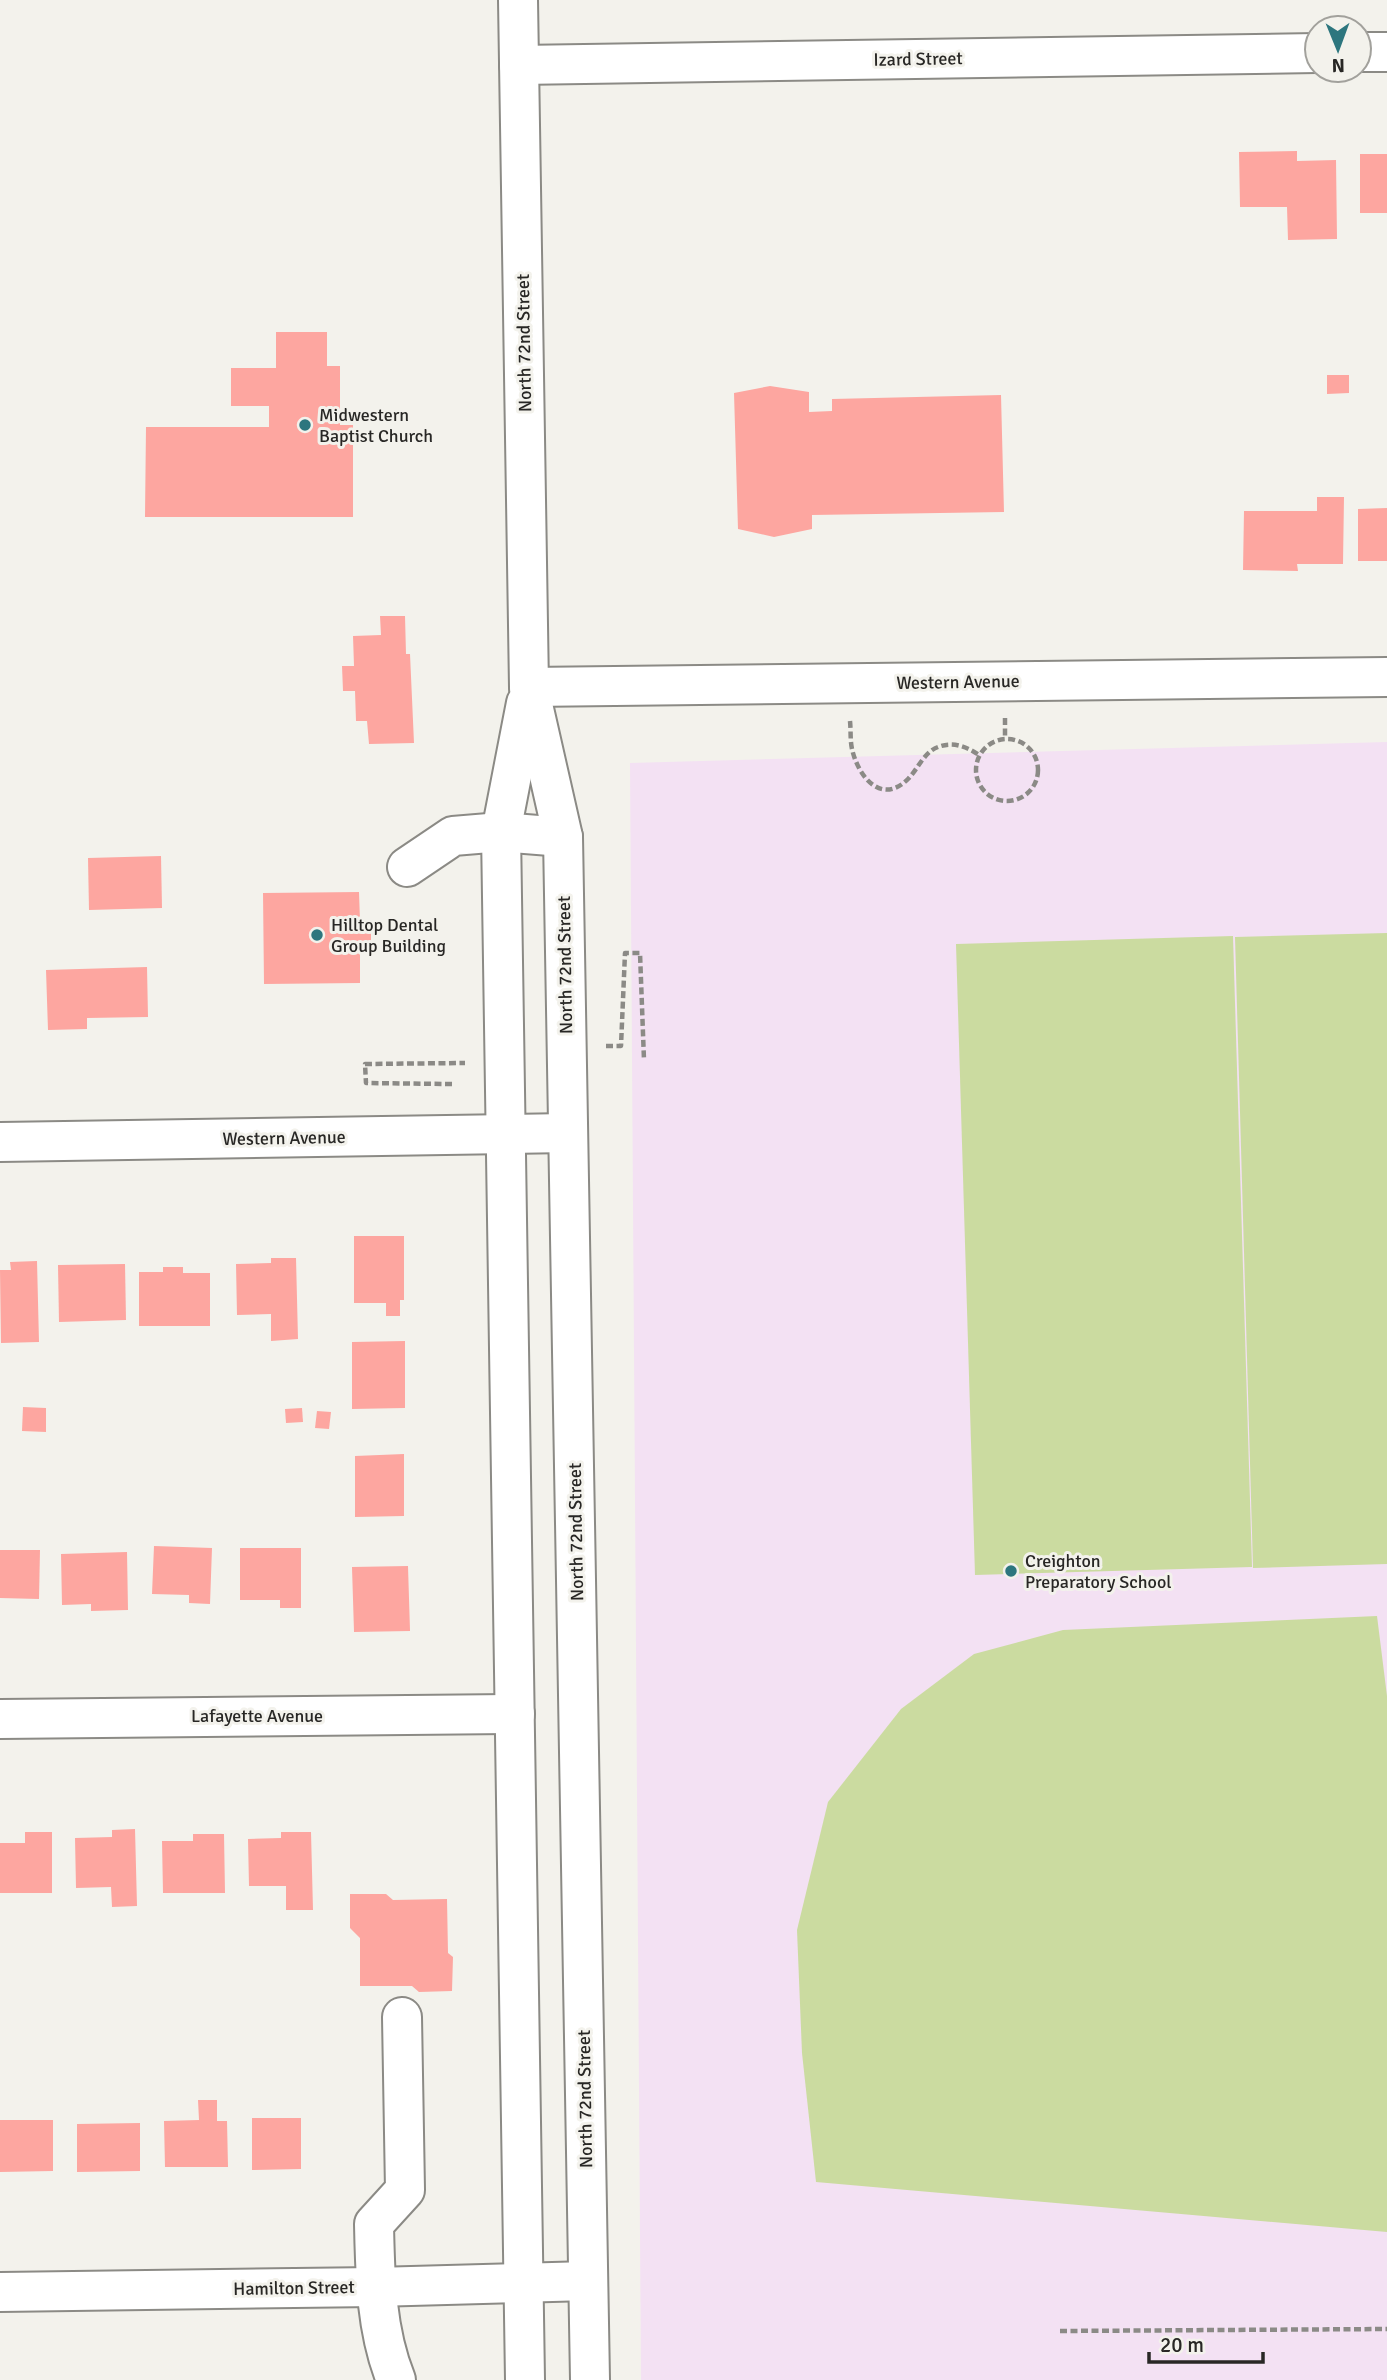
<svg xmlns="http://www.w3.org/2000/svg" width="1387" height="2380" viewBox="0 0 1387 2380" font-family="Signika,sans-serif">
<rect width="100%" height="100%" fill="#f3f2ec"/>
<polygon fill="#f3e1f3" points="1387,742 1387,2380 641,2380 630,763"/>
<g fill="#cbdba0">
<polygon points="1387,933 1387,1564 1253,1568 1235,937"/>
<polygon points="1233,936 1252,1567 975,1575 956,944"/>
<polygon points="1377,1616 1387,1696 1387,2232 816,2182 802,2053 797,1930 828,1802 901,1709 974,1654 1063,1630"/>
</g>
<g fill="#fda6a0">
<polygon points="1297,151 1297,161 1336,160 1337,239 1288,240 1287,207 1240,207 1239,152"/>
<rect x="1360" y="154" width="27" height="59"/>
<polygon points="276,332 327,332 327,366 340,366 340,425 353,425 353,517 145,517 146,427 269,427 269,406 231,406 231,368 276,368"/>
<polygon points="1327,375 1349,375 1349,393 1327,394"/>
<polygon points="770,386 809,392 809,412 832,411 832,399 1001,395 1004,512 812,515 812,529 774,537 738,529 734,393"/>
<polygon points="1317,497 1344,497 1343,564 1297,564 1298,571 1243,570 1244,511 1317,511"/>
<polygon points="1387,508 1387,561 1358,561 1358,509"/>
<polygon points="380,616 405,616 406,654 410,654 414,743 369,744 367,721 356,721 355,691 343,691 342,666 354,666 353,636 381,635"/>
<polygon points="161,856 162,908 89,910 88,858"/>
<polygon points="359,892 360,921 371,922 371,948 360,948 360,983 264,984 263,893"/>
<polygon points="147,967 148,1017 87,1018 87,1029 48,1030 46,970"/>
<polygon points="354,1236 404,1236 404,1300 400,1300 400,1316 386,1316 386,1303 354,1303"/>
<polygon points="271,1258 296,1258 298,1339 271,1341 271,1314 237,1315 236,1264 271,1263"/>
<polygon points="37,1261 39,1342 1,1343 0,1270 11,1270 10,1262"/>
<polygon points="125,1264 126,1320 59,1322 58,1265"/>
<polygon points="163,1267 183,1267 183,1273 210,1273 210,1326 139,1326 139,1272 163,1272"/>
<polygon points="405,1341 405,1408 352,1409 352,1342"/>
<polygon points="23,1407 46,1408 46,1432 22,1431"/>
<polygon points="302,1408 303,1422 286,1423 285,1409"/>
<polygon points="317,1411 331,1412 329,1429 315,1428"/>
<polygon points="404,1454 404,1516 355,1517 355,1456"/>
<polygon points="154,1546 212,1548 210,1604 189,1603 189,1595 152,1594"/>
<polygon points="240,1548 301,1548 301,1608 280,1608 280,1600 240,1600"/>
<polygon points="0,1550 40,1550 39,1599 0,1598"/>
<polygon points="127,1552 128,1610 91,1611 91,1604 62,1605 61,1554"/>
<polygon points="408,1566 410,1631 354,1632 352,1567"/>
<polygon points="135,1829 137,1906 112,1907 111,1887 76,1888 75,1838 112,1837 112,1830"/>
<polygon points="25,1832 52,1832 52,1893 0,1893 0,1843 25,1843"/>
<polygon points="281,1832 311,1832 313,1910 286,1910 286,1886 249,1886 248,1839 281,1838"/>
<polygon points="193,1834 224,1834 225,1893 163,1893 162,1841 193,1841"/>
<polygon points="350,1894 386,1894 393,1900 447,1899 448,1953 453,1957 452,1991 419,1992 412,1986 360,1986 360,1938 350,1928"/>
<polygon points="198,2100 217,2100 217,2121 227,2121 228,2167 165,2167 164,2121 199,2120"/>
<polygon points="252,2118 301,2118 301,2169 252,2170"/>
<polygon points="0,2120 53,2120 53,2171 0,2172"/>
<polygon points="140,2123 140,2171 77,2172 77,2124"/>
</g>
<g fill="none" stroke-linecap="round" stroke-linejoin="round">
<defs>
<g id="minor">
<polyline points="1359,52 1387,52"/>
<polyline points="519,65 1317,53"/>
<polyline points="529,687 1387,677"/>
<polyline points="407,867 453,836 501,832 563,837"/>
<polyline points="0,1142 568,1133"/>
<polyline points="0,1719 515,1714"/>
<polyline points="0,2292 375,2287 588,2281"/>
<path d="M396 2380C376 2331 375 2276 374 2224L405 2190 402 2017"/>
</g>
<g id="major">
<polyline points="518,0 529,687 563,837 590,2380"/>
<polyline points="525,2380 501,832 526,703"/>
</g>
</defs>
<use href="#minor" stroke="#8b8a85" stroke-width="42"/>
<use href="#major" stroke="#8b8a85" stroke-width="42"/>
<g stroke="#8b8a86" stroke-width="4.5" stroke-dasharray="7 3.5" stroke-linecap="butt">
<polyline points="1005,718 1005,738"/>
<path d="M850 721C851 730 850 740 852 749 858 776 881 806 908 779 918 769 924 752 938 747 953 741 967 747 979 755"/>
<circle cx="1007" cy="770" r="31"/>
<polyline points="606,1046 621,1046 625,953 640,953 644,1060"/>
<polyline points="452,1084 366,1083 365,1064 465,1063"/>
<polyline points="1060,2331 1387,2329"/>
</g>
<use href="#minor" stroke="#fff" stroke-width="38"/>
<use href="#major" stroke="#fff" stroke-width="38"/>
</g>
<g fill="#2d767e" stroke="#f3f2ec" stroke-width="2.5">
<circle cx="305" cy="425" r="7"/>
<circle cx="317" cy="935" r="7"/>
<circle cx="1011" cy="1571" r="7"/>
</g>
<g text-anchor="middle" stroke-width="6" stroke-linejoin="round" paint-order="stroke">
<g font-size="18" fill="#282725" stroke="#f3f2ec">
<text transform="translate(918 59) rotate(-1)" y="6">Izard Street</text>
<text transform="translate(524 343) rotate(-91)" y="6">North 72nd Street</text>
<text transform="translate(958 682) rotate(-1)" y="6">Western Avenue</text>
<text transform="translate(565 965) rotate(-91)" y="6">North 72nd Street</text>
<text transform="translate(284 1138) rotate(-1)" y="6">Western Avenue</text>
<text transform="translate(576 1532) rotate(-91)" y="6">North 72nd Street</text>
<text x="257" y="1722">Lafayette Avenue</text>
<text transform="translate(585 2099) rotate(-91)" y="6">North 72nd Street</text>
<text transform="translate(294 2288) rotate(-1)" y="6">Hamilton Street</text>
</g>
<g font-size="18" fill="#282725" stroke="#f3f2ec" text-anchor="start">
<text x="319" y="421">Midwestern<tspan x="319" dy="21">Baptist Church</tspan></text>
<text x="331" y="931">Hilltop Dental<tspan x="331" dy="21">Group Building</tspan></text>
<text x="1025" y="1567">Creighton<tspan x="1025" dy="21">Preparatory School</tspan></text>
</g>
</g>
<g transform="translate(1338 49) rotate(179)"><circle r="33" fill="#f3f2ec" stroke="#a2a19c" stroke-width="2"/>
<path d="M0-5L12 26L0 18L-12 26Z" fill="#2d767e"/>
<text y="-10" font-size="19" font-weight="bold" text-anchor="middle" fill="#282725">N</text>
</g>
<path d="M1149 2352v10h114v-10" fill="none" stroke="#282725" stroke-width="3.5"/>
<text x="1160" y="2352" font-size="21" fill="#282725" stroke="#f3f2ec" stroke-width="5" paint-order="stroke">20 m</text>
</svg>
